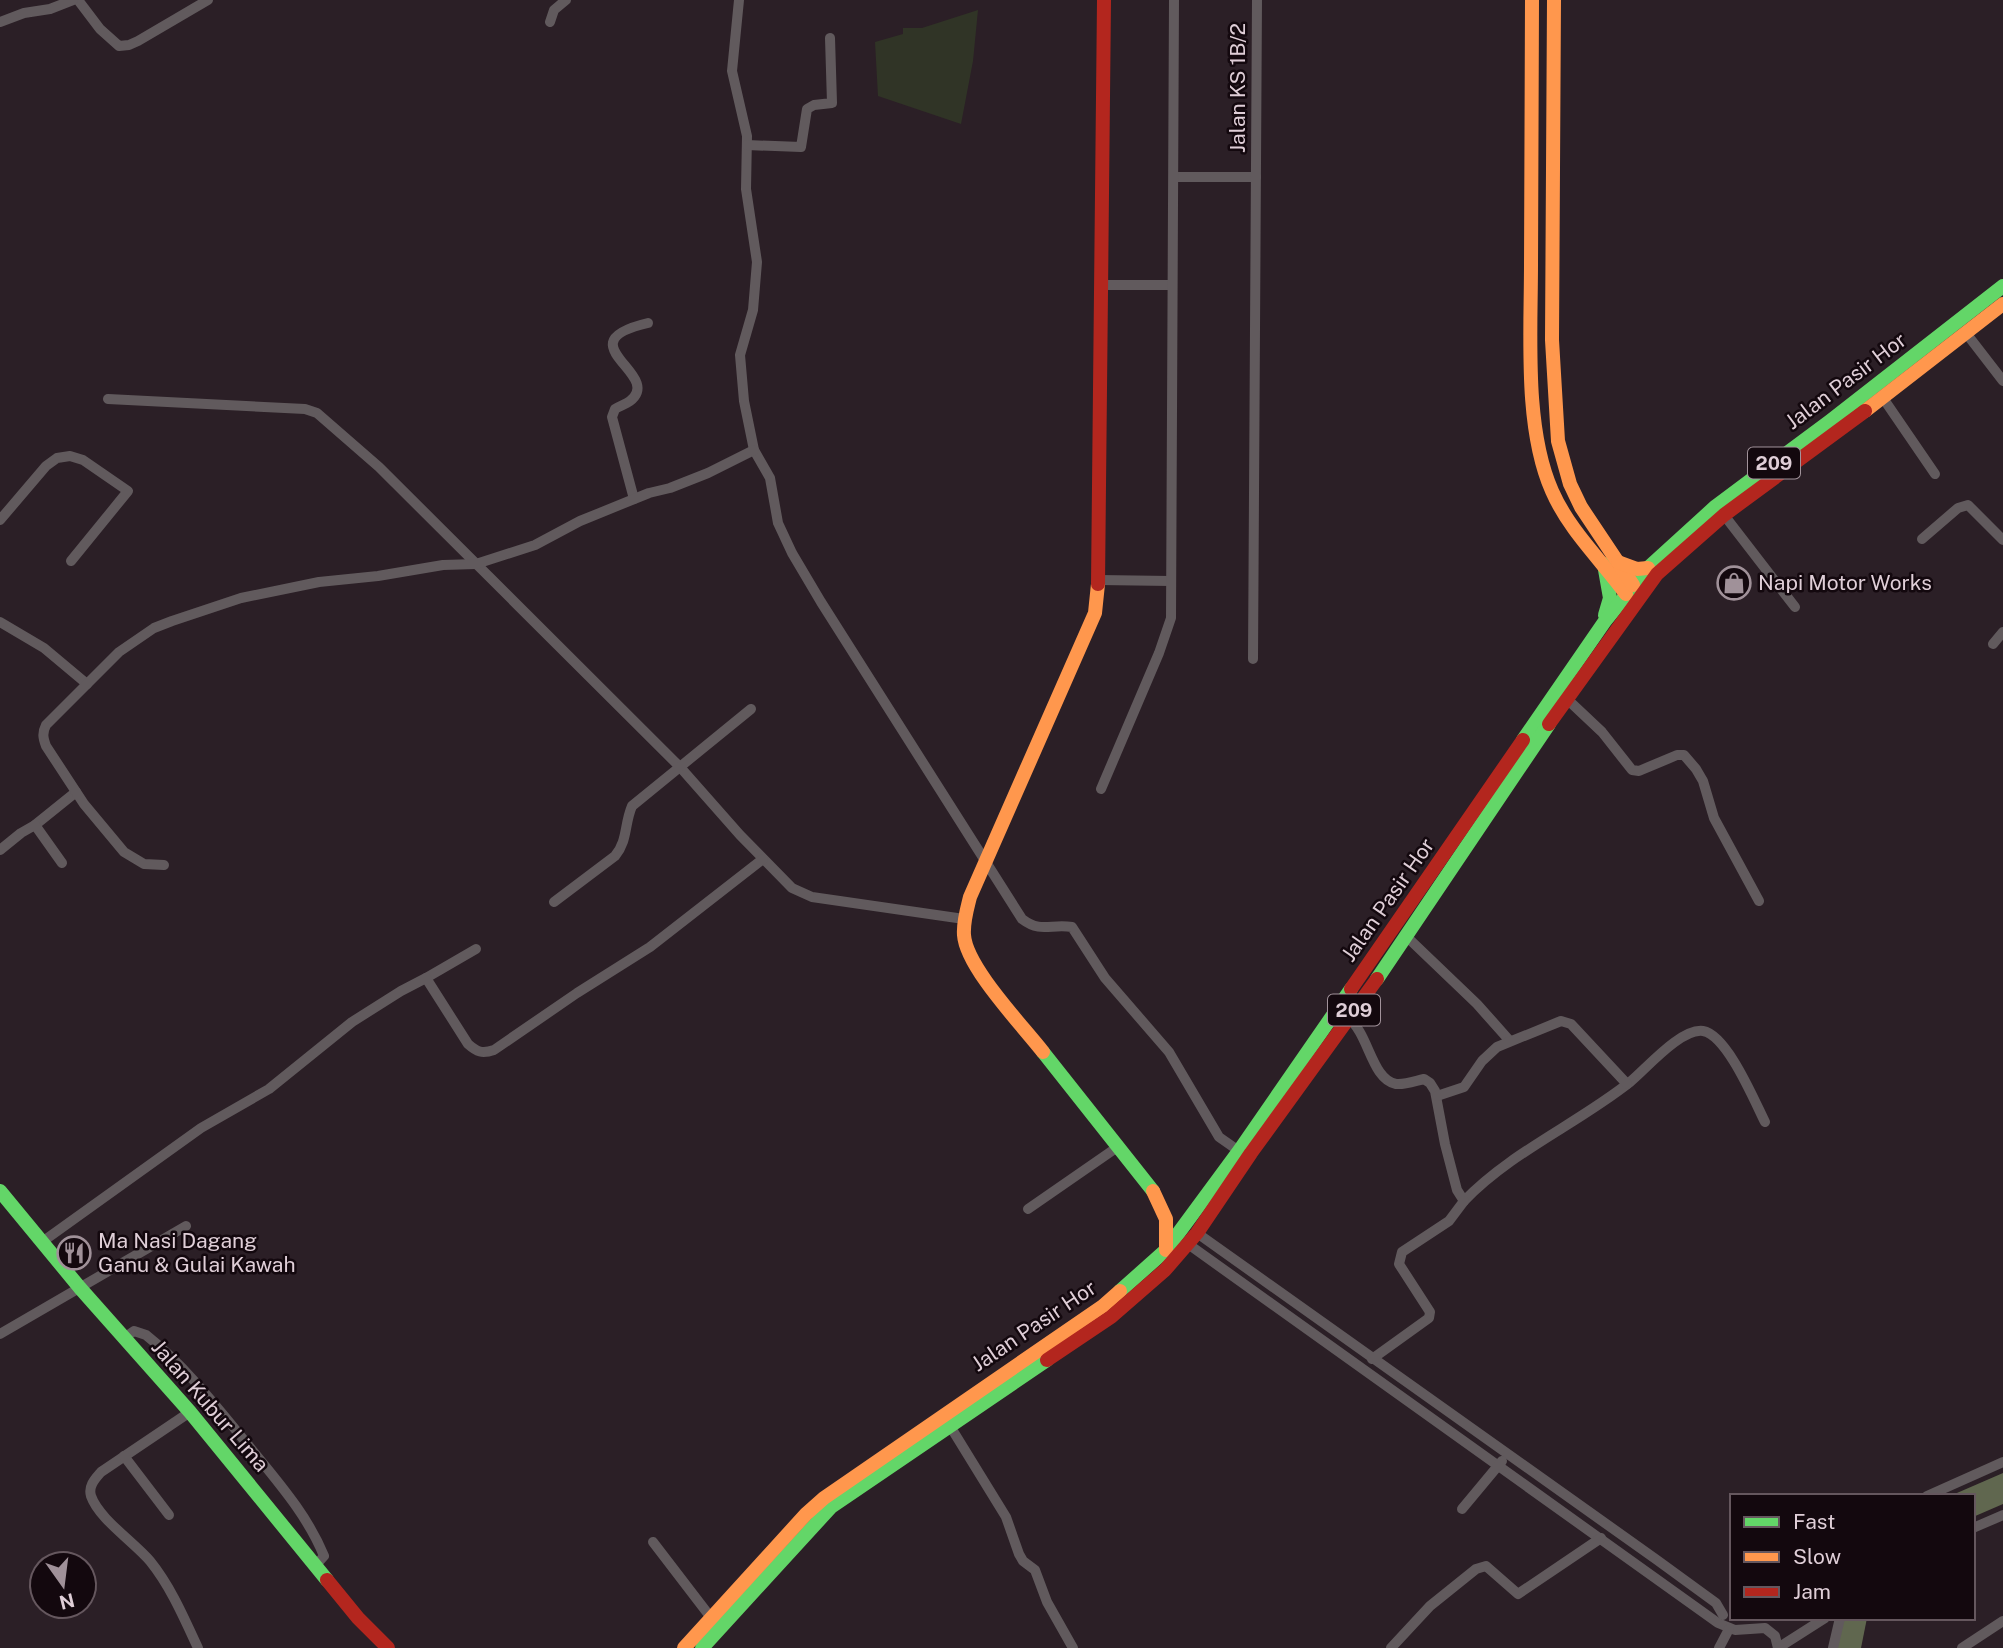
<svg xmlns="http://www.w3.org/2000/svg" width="2003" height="1648" viewBox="0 0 2003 1648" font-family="'Public Sans',sans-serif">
<rect width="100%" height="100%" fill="#2b1f26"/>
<polygon fill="#303426" points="978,10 973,61 961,124 878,96 875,42 903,34 903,28 922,28"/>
<g fill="#60674f">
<polygon points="2003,1473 2003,1504 1973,1517 1973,1496 1950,1496"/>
<polygon points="1844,1618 1867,1618 1861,1648 1837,1648"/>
</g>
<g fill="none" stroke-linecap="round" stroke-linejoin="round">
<g stroke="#615a5d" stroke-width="10">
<polyline points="78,0 100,29 119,46 129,45 138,41 208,0"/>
<path d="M739 0 732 71 747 136 746 189 757 262 753 310 740 355 744 401 754 450 770 478 778 523 792 553 821 602 1022 919C1042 934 1051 923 1072 927L1105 978 1169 1052 1219 1137 1239 1151"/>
<polyline points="0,22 24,13 50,9 73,0"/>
<polyline points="550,22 554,10 566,0"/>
<polyline points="747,145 801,147 807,109 814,105 832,103 830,38"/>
<polyline points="1174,177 1256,177"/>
<polyline points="1102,285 1172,285"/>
<polyline points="1966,333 2003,381"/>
<polyline points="1883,398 1935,474"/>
<polyline points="108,399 305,409 317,413 379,467 680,767 740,835 792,888 812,897 964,919"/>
<path d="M634 499 612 417 615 409C620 406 626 404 630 401 665 374 562 343 648 323"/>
<polyline points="1724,515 1795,607"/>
<polyline points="0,520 46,466 57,458 70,456 83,460 128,491 71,561"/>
<polyline points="1922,539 1958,508 1968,505 2003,540"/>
<polyline points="1099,580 1171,581"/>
<polyline points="0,622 44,648 87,684"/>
<polyline points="1993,644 2003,632"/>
<polyline points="1253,659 1257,0"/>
<polyline points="1567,699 1602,732 1632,770 1639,771 1677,755 1684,755 1696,769 1703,781 1714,818 1759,901"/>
<polyline points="1101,789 1159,653 1171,618 1174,0"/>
<polyline points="35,825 76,792"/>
<polyline points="0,850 21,833 35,825 62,863"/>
<path d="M164 865 144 864 124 852 84 804 46 746C43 738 42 733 46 725L119 652 154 628 172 621 241 598 319 582 378 576 443 565 476 564 535 545 580 521 649 493 670 488 708 473 754 450"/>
<path d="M554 902 615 856C628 840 624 825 632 806L751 709"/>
<polyline points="1407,937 1477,1004 1509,1040"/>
<polyline points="426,978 476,949"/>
<path d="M1348 1018C1369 1033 1371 1079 1396 1084 1405 1085 1415 1081 1424 1079L1430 1083 1435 1091 1445 1144 1457 1190 1464 1201C1511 1152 1577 1124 1630 1082 1647 1068 1681 1028 1703 1031 1727 1035 1754 1100 1765 1122"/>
<polyline points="1437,1096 1464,1087 1482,1061 1497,1047 1561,1021 1571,1024 1627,1084"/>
<polyline points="1028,1209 1119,1146"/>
<polyline points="1197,1233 1657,1560 1716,1603 1723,1615"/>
<path d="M42 1242 201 1128 269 1089 352 1022 401 991 426 978 468 1044C477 1052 482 1054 494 1050L577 993 650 947 763 859"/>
<polyline points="1188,1244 1718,1623 1735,1630 1765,1628 1775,1636 1778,1648"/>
<polyline points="0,1334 186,1226"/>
<path d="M124 1338 134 1331 146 1335C185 1366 217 1407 248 1445 276 1480 307 1514 324 1556L315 1566"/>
<polyline points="1372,1359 1429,1318 1430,1312 1399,1264 1402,1252 1449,1221 1464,1201"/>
<path d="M190 1412 101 1472C95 1479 88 1486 91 1496 99 1519 134 1542 150 1561 171 1587 184 1618 198 1648"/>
<polyline points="950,1426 1006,1517 1019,1554 1023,1561 1035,1570 1047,1602 1073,1648"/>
<polyline points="124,1456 169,1515"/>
<polyline points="1927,1496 2003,1462"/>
<polyline points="1462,1509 1502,1461"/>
<polyline points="1973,1528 2003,1515"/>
<polyline points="653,1542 712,1619"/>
<polyline points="1391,1648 1430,1606 1476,1569 1486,1566 1518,1594 1601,1538"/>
<polyline points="1719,1648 1729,1629"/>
<polyline points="1778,1648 1825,1618"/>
<polyline points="1833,1648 1840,1618"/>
<polyline points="1962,1648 2003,1621"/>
</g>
<g stroke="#63d668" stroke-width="14">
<polyline points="1604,564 1610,598 1605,615"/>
<polyline points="1523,740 1605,621 1648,568 1716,506 1830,421 2003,286"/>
<polyline points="1377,979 1549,724"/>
<polyline points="1043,1052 1153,1191"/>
<polyline points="0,1191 80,1288 190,1412 327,1580"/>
<polyline points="1120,1291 1166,1250 1239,1151 1351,989"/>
<polyline points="702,1648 831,1507 1047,1360"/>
</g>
<g stroke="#ff974d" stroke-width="14">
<path d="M1532 0C1532 88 1531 177 1531 265 1531 334 1524 428 1552 491 1569 530 1601 560 1626 594"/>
<polyline points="1554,0 1552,340 1558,441 1570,484 1581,507 1633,585"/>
<polyline points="1865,411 2003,304"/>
<polyline points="1618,562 1637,569 1648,568"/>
<path d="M1043 1052C1022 1025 966 967 964 935 963 922 967 909 970 897L1095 613 1098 584"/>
<polyline points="1153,1191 1166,1219 1166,1250"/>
<polyline points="684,1648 806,1514 824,1498 1103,1306 1120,1291"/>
</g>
<g stroke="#b3261e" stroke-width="14">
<polyline points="1098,584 1104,0"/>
<polyline points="1549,724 1657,574 1724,515 1865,411"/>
<polyline points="1351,989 1523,740"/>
<polyline points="1047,1360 1111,1317 1165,1270 1197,1233 1251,1153 1377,979"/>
<polyline points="327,1580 358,1618 388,1648"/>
</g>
</g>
<defs>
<symbol id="shop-ring" viewBox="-11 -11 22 22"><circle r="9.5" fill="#13080e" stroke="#a09199" stroke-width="1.5"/><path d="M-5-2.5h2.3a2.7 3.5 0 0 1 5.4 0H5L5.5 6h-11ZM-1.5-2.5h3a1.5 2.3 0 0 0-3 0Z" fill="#a09199"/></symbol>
<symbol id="restaurant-ring" viewBox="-11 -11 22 22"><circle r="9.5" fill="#13080e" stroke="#a09199" stroke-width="1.5"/><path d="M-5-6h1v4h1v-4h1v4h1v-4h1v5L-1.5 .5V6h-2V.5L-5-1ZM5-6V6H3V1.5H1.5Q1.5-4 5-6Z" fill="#a09199"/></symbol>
</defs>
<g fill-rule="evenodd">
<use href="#shop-ring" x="1715" y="564" width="38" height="38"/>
<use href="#restaurant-ring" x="55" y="1234" width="38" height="38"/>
</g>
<g text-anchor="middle" stroke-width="5" stroke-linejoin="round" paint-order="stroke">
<g fill="#13080e" stroke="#a2939b" stroke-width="2">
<rect x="1748" y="447.5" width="52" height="31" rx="5"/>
<rect x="1328" y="994.5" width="52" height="31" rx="5"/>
</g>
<g font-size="19" font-weight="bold" fill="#dfced7">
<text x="1774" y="470">209</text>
<text x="1354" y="1017">209</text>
</g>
<g font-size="21" fill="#dfced7" stroke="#13080e">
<text transform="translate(1238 88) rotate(-90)" y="7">Jalan KS 1B/2</text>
<text transform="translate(1846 381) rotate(-37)" y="7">Jalan Pasir Hor</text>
<text transform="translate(1388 900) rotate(-55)" y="7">Jalan Pasir Hor</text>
<text transform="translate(1034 1326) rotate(-34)" y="7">Jalan Pasir Hor</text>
<text transform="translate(210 1406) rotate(49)" y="7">Jalan Kubur Lima</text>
</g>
<g font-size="21" fill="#dfced7" stroke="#13080e" text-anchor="start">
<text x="1758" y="590">Napi Motor Works</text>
<text x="98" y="1248">Ma Nasi Dagang<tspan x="98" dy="24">Ganu &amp; Gulai Kawah</tspan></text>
</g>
</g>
<rect x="1730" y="1494" width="245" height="126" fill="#13080e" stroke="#65575e" stroke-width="2"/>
<rect x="1744" y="1517" width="35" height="10" fill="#63d668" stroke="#65575e" stroke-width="2"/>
<text x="1793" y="1529" font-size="21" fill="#dfced7">Fast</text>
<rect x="1744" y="1552" width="35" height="10" fill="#ff974d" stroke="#65575e" stroke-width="2"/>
<text x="1793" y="1564" font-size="21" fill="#dfced7">Slow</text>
<rect x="1744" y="1587" width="35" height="10" fill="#b3261e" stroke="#65575e" stroke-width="2"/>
<text x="1793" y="1599" font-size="21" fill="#dfced7">Jam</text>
<g transform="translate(63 1585) rotate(166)"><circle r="33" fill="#13080e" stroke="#65575e" stroke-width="2"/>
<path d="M0-5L12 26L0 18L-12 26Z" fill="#a09199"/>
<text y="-10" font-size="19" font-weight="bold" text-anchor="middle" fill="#dfced7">N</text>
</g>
</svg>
